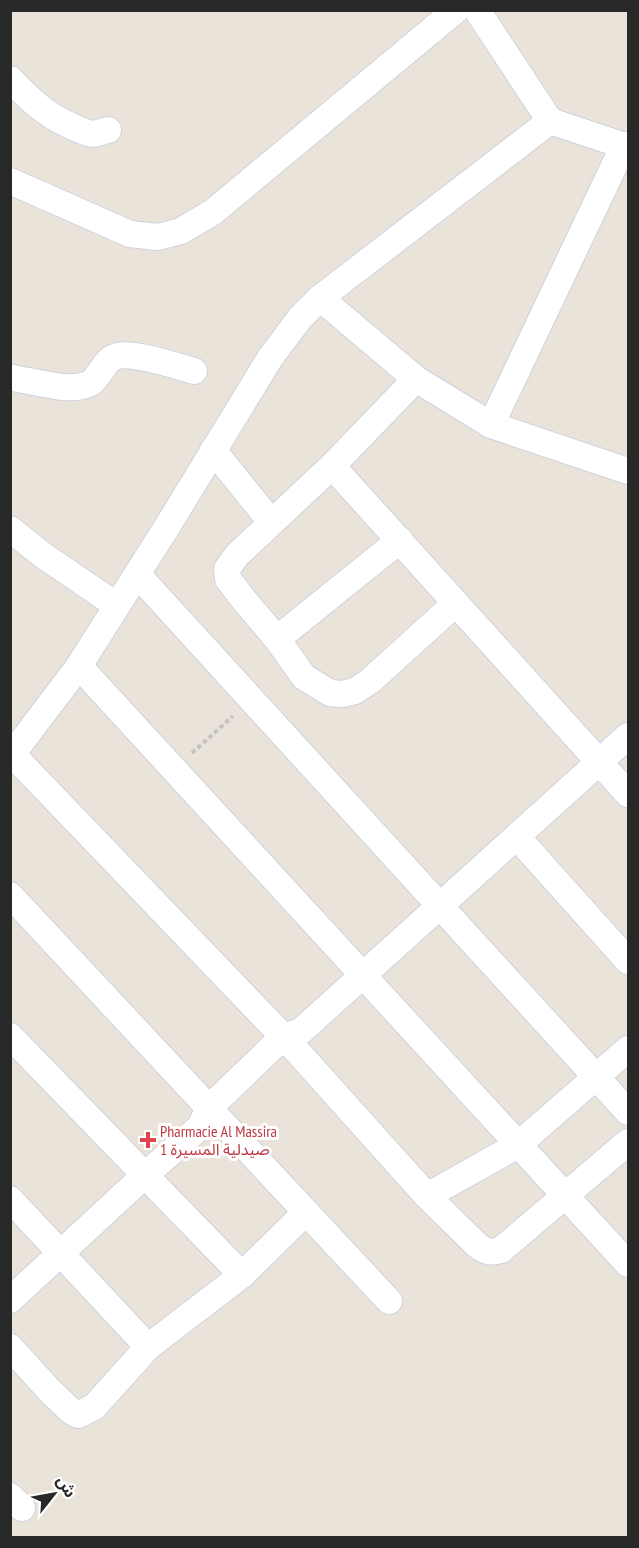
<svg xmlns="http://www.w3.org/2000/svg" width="639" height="1548" viewBox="0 0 639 1548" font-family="'PT Sans Narrow','Noto Sans Arabic',sans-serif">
<rect width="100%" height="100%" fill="#eae3da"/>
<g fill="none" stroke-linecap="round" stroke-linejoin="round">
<defs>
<g id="minor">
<polyline points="477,10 550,121 628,147"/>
<path d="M10 79C29 99 46 115 71 126 78 129 86 134 94 134 98 133 104 131 108 130"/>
<polyline points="10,181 130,234 158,237 181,231 213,212 456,10"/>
<polyline points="320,298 416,379 491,425 628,471"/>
<path d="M10 377C16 379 22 380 29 381 46 384 76 393 92 382 101 374 105 359 117 356 136 352 175 366 194 371"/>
<polyline points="416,379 332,466 237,555 227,569 228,579 244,600 277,639 304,677 330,693 342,694 355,691 370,681 456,603"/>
<polyline points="491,425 624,145"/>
<polyline points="213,450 271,522"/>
<polyline points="332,466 628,794"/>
<polyline points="10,529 44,556 116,605"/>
<polyline points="137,574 628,1112"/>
<polyline points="277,639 400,540"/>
<polyline points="79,666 628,1264"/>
<path d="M12 754 296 1050 427 1196 478 1246C487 1252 491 1253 501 1250L628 1142"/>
<polyline points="10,757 79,666 170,522 270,358 300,318 320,298 550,121"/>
<polyline points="517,837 628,961"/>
<polyline points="10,895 389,1301"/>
<polyline points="10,1036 242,1275"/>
<polyline points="200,1127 209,1108 283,1037 301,1031 628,736"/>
<polyline points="427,1196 518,1145 628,1049"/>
<polyline points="10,1199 148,1347"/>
<polyline points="10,1300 145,1175 200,1127 216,1121"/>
<polyline points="10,1347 50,1391 71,1411 78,1415 94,1407 148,1347 242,1275 305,1213"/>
<polyline points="10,1496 22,1508"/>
</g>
</defs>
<use href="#minor" stroke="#cfd2e0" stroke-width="28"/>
<polyline stroke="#c3c3c3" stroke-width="4" stroke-dasharray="4.5 3" stroke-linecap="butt" points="192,753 233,716"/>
<use href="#minor" stroke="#fff" stroke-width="26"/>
</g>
<path fill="#e0444e" stroke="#fff" stroke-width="2" d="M145 1131h6v6h6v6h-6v6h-6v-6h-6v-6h6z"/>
<g text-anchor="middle" stroke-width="6" stroke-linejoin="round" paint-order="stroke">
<g font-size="16" fill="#be3a42" stroke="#fff" text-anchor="start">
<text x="160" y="1137">Pharmacie Al Massira<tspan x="160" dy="18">1 صيدلية المسيرة</tspan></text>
</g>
</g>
<rect width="639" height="1548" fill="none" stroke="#282828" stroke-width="24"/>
<g transform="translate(54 1494) rotate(59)" stroke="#ffffff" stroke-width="4.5" paint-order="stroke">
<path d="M0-4.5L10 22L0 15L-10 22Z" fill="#282828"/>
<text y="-9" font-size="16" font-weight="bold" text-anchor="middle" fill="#282828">ش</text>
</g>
</svg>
